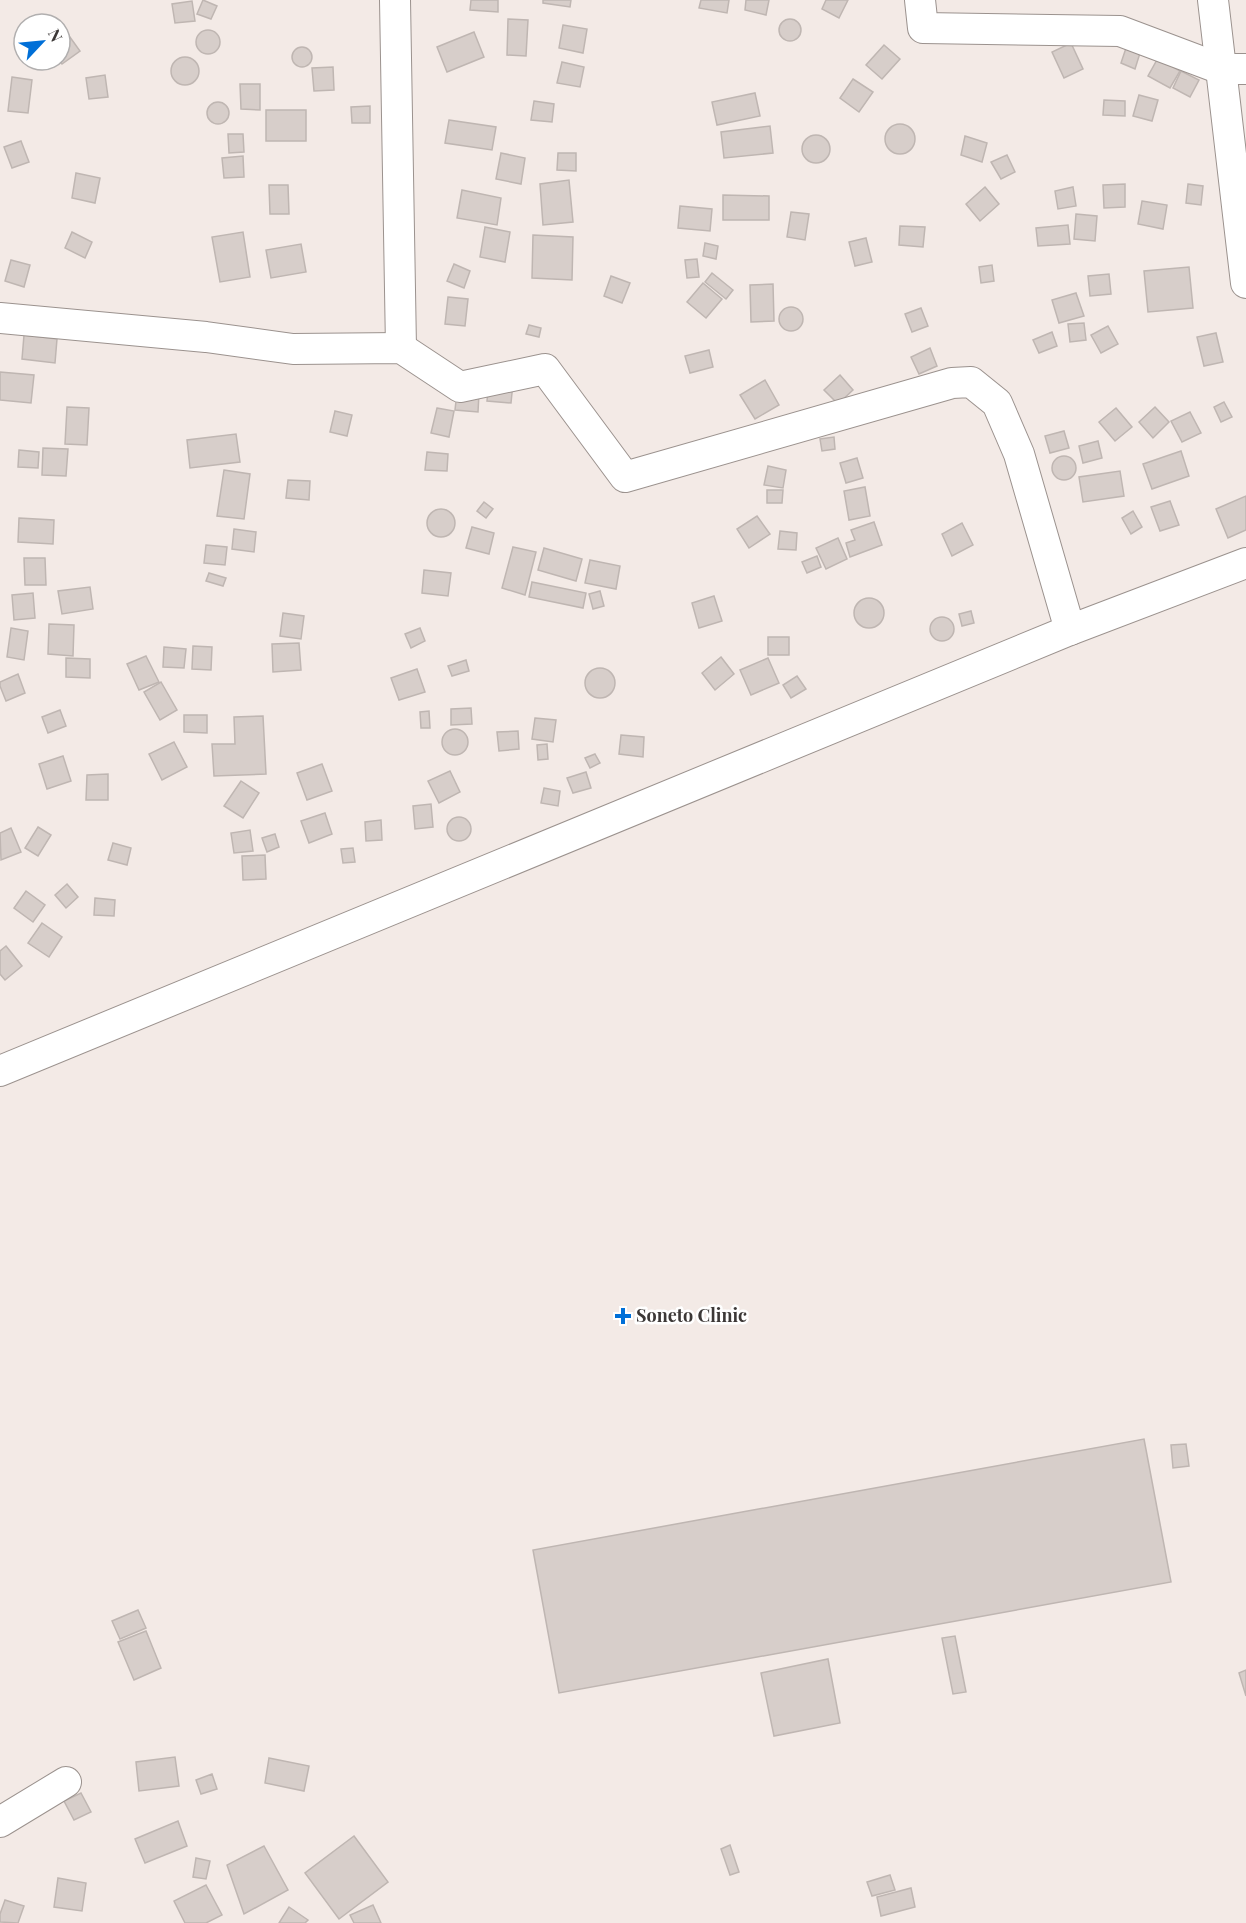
<svg xmlns="http://www.w3.org/2000/svg" width="1246" height="1923" viewBox="0 0 1246 1923" font-family="'Playfair Display',serif">
<rect width="100%" height="100%" fill="#f3eae6"/>
<g fill="#d7ceca" stroke="#bfb6b2" stroke-width="1.5">
<polygon points="203,0 217,6 211,19 197,14"/>
<polygon points="471,0 498,0 498,12 470,10"/>
<polygon points="543,0 571,0 570,7 543,3"/>
<polygon points="701,0 729,0 727,13 699,8"/>
<polygon points="746,0 769,0 766,15 745,10"/>
<polygon points="826,0 848,0 839,18 822,9"/>
<polygon points="192,1 195,21 175,23 172,4"/>
<circle cx="790" cy="30" r="11"/>
<polygon points="508,19 528,20 526,56 507,55"/>
<polygon points="563,25 587,29 583,53 559,48"/>
<circle cx="208" cy="42" r="12"/>
<polygon points="474,32 484,57 447,72 437,47"/>
<polygon points="67,33 80,51 62,64 59,60 60,38"/>
<polygon points="1071,43 1083,69 1064,78 1052,52"/>
<polygon points="884,45 900,59 882,79 866,65"/>
<circle cx="302" cy="57" r="10"/>
<polygon points="1126,48 1140,53 1135,69 1121,63"/>
<circle cx="185" cy="71" r="14"/>
<polygon points="1158,58 1180,71 1170,88 1148,76"/>
<polygon points="562,62 584,67 580,87 557,83"/>
<polygon points="333,67 334,90 314,91 312,68"/>
<polygon points="1181,71 1199,80 1190,97 1173,88"/>
<polygon points="105,75 108,97 89,99 86,78"/>
<polygon points="12,77 32,80 28,113 8,111"/>
<polygon points="853,79 873,92 859,112 840,98"/>
<polygon points="240,84 260,84 260,110 241,109"/>
<polygon points="755,93 760,116 717,125 712,102"/>
<polygon points="1139,95 1158,100 1152,121 1133,116"/>
<polygon points="1104,100 1125,101 1125,116 1103,115"/>
<polygon points="534,101 554,104 552,122 531,120"/>
<circle cx="218" cy="113" r="11"/>
<polygon points="370,106 370,123 352,123 351,107"/>
<rect x="266" y="110" width="40" height="31"/>
<polygon points="449,120 496,127 492,150 445,143"/>
<circle cx="900" cy="139" r="15"/>
<polygon points="770,126 773,153 724,158 721,132"/>
<polygon points="228,134 243,134 244,152 229,153"/>
<circle cx="816" cy="149" r="14"/>
<polygon points="965,136 987,143 982,162 961,155"/>
<polygon points="21,141 29,162 12,168 4,147"/>
<polygon points="501,153 525,158 521,184 496,179"/>
<polygon points="558,153 576,153 576,171 557,170"/>
<polygon points="1007,155 1015,172 1001,179 991,162"/>
<polygon points="243,156 244,177 224,178 222,158"/>
<polygon points="76,173 100,178 95,203 72,198"/>
<polygon points="569,180 573,222 543,225 540,184"/>
<polygon points="1125,184 1125,207 1104,208 1103,185"/>
<polygon points="1188,184 1203,186 1201,205 1186,203"/>
<polygon points="269,185 288,185 289,214 270,214"/>
<polygon points="985,187 999,204 980,221 966,204"/>
<polygon points="1073,187 1076,206 1058,209 1055,191"/>
<polygon points="462,190 501,198 497,225 457,218"/>
<polygon points="723,195 769,196 769,220 723,220"/>
<polygon points="1142,201 1167,205 1163,229 1138,224"/>
<polygon points="680,206 712,209 710,231 678,228"/>
<polygon points="791,212 809,214 805,240 787,237"/>
<polygon points="1076,214 1097,216 1095,241 1074,239"/>
<polygon points="1068,225 1070,244 1038,246 1036,228"/>
<polygon points="900,226 925,227 923,247 899,245"/>
<polygon points="485,227 510,232 505,262 480,257"/>
<polygon points="72,232 92,242 85,258 65,248"/>
<polygon points="243,232 250,277 220,282 212,237"/>
<polygon points="533,235 573,237 572,280 532,278"/>
<polygon points="866,238 872,262 855,266 849,242"/>
<polygon points="705,243 718,246 716,259 703,256"/>
<polygon points="301,244 306,272 271,278 266,250"/>
<polygon points="697,259 699,277 687,278 685,260"/>
<polygon points="11,260 30,265 24,287 5,281"/>
<polygon points="454,264 470,271 464,288 447,281"/>
<polygon points="992,265 994,281 981,283 979,267"/>
<polygon points="1189,267 1193,308 1148,312 1144,271"/>
<polygon points="712,273 733,290 726,299 705,282"/>
<polygon points="1109,274 1111,294 1090,296 1088,276"/>
<polygon points="611,276 630,283 622,303 604,296"/>
<polygon points="703,283 722,299 706,318 687,302"/>
<polygon points="773,284 774,321 751,322 750,285"/>
<polygon points="1076,293 1084,316 1059,323 1052,300"/>
<polygon points="448,297 468,299 465,326 445,324"/>
<circle cx="791" cy="319" r="12"/>
<polygon points="921,308 928,326 912,332 905,314"/>
<polygon points="1084,323 1086,340 1070,342 1068,324"/>
<polygon points="529,325 541,328 539,337 526,334"/>
<polygon points="1108,326 1118,344 1101,353 1091,335"/>
<polygon points="1052,332 1057,346 1039,353 1033,340"/>
<polygon points="1216,333 1223,362 1204,366 1197,337"/>
<polygon points="24,335 57,339 55,363 22,359"/>
<polygon points="930,348 937,366 919,374 911,357"/>
<polygon points="709,350 713,367 690,373 685,356"/>
<polygon points="0,372 34,375 31,403 0,400"/>
<polygon points="840,375 853,390 838,404 824,390"/>
<polygon points="765,380 779,405 755,419 740,395"/>
<polygon points="489,381 513,383 511,403 487,401"/>
<polygon points="457,392 479,393 478,412 455,410"/>
<polygon points="1224,402 1232,417 1221,422 1214,407"/>
<polygon points="67,407 89,408 87,445 65,444"/>
<polygon points="1155,407 1169,422 1153,438 1139,422"/>
<polygon points="437,408 454,411 449,437 431,433"/>
<polygon points="1116,408 1132,427 1115,441 1099,422"/>
<polygon points="335,411 352,415 347,436 330,432"/>
<polygon points="1190,412 1201,433 1182,442 1171,421"/>
<polygon points="1064,431 1069,448 1050,453 1045,436"/>
<polygon points="236,434 240,462 190,468 187,440"/>
<polygon points="834,437 835,449 822,451 820,439"/>
<polygon points="1098,441 1102,458 1083,463 1079,446"/>
<polygon points="43,448 68,449 66,476 42,475"/>
<polygon points="19,450 39,452 38,468 18,467"/>
<polygon points="1181,451 1189,476 1152,489 1143,464"/>
<polygon points="427,452 448,454 447,471 425,470"/>
<circle cx="1064" cy="468" r="12"/>
<polygon points="857,458 863,478 846,483 840,463"/>
<polygon points="768,466 786,470 783,488 764,485"/>
<polygon points="224,470 250,474 244,519 217,516"/>
<polygon points="1120,471 1124,496 1083,502 1079,477"/>
<polygon points="288,480 310,481 309,500 286,498"/>
<polygon points="865,487 870,516 849,520 844,491"/>
<polygon points="767,490 783,490 782,503 767,503"/>
<polygon points="1246,496 1246,530 1228,538 1216,509"/>
<polygon points="1170,501 1179,525 1160,531 1151,507"/>
<polygon points="484,502 493,509 486,518 477,511"/>
<circle cx="441" cy="523" r="14"/>
<polygon points="1133,511 1142,527 1131,534 1122,518"/>
<polygon points="757,516 770,534 749,548 737,529"/>
<polygon points="19,518 54,520 53,544 18,542"/>
<polygon points="874,522 882,545 850,557 846,543 855,540 851,530"/>
<polygon points="962,523 973,545 952,556 942,534"/>
<polygon points="472,527 494,533 489,554 466,548"/>
<polygon points="234,529 256,532 254,552 232,549"/>
<polygon points="780,531 797,533 796,550 778,549"/>
<polygon points="838,538 847,559 826,569 816,548"/>
<polygon points="206,545 227,547 225,565 204,563"/>
<polygon points="513,547 536,552 525,595 502,588"/>
<polygon points="544,548 582,559 576,581 538,570"/>
<polygon points="817,556 821,567 807,573 802,562"/>
<polygon points="24,558 45,558 46,585 25,585"/>
<polygon points="590,560 620,566 616,589 585,583"/>
<polygon points="424,570 451,573 448,596 422,593"/>
<polygon points="209,573 226,578 223,586 206,581"/>
<polygon points="532,582 586,593 583,608 529,597"/>
<polygon points="90,587 93,609 62,614 58,591"/>
<polygon points="600,591 604,606 593,609 589,594"/>
<polygon points="33,593 35,618 14,620 12,595"/>
<polygon points="714,596 722,621 699,628 692,603"/>
<circle cx="869" cy="613" r="15"/>
<polygon points="971,611 974,623 962,626 959,614"/>
<polygon points="283,613 304,616 301,639 280,636"/>
<circle cx="942" cy="629" r="12"/>
<polygon points="49,624 74,625 73,656 48,654"/>
<polygon points="11,628 28,631 24,660 7,657"/>
<polygon points="420,628 425,641 411,648 405,634"/>
<rect x="768" y="637" width="21" height="18"/>
<polygon points="299,643 301,670 273,672 272,644"/>
<polygon points="193,646 212,647 211,670 192,669"/>
<polygon points="164,647 186,649 184,668 163,667"/>
<polygon points="146,656 159,682 139,690 127,664"/>
<polygon points="721,657 734,674 715,690 702,673"/>
<polygon points="66,658 90,659 90,678 66,677"/>
<polygon points="768,658 779,683 751,695 740,670"/>
<polygon points="466,660 469,671 452,676 448,666"/>
<circle cx="600" cy="683" r="15"/>
<polygon points="417,669 425,692 399,700 391,678"/>
<polygon points="18,674 25,693 6,701 0,686 0,682"/>
<polygon points="797,676 806,689 791,698 783,685"/>
<polygon points="161,682 177,710 160,720 144,692"/>
<polygon points="471,708 472,724 451,725 451,709"/>
<polygon points="60,710 66,726 48,733 42,717"/>
<polygon points="429,711 430,728 421,728 420,712"/>
<polygon points="184,715 207,715 207,733 184,732"/>
<polygon points="263,716 266,774 214,776 212,744 235,744 234,717"/>
<polygon points="535,718 556,720 553,742 532,739"/>
<circle cx="455" cy="742" r="13"/>
<polygon points="518,731 519,749 499,751 497,732"/>
<polygon points="621,735 644,737 643,757 619,754"/>
<polygon points="174,742 187,767 162,780 149,754"/>
<polygon points="547,744 548,759 538,760 537,745"/>
<polygon points="595,754 600,763 590,768 585,758"/>
<polygon points="63,756 71,781 47,789 39,764"/>
<polygon points="322,764 332,791 307,800 297,773"/>
<polygon points="450,771 460,792 439,803 428,781"/>
<polygon points="586,772 591,788 573,793 567,778"/>
<polygon points="108,774 108,800 86,800 87,775"/>
<polygon points="241,781 259,793 243,818 224,806"/>
<polygon points="544,788 560,791 558,806 541,803"/>
<polygon points="431,804 433,827 415,829 413,806"/>
<polygon points="325,813 332,834 309,843 301,821"/>
<circle cx="459" cy="829" r="12"/>
<polygon points="381,820 382,840 366,841 365,822"/>
<polygon points="38,827 51,835 38,856 25,848"/>
<polygon points="11,828 21,852 1,860 0,833"/>
<polygon points="250,830 253,851 234,853 231,833"/>
<polygon points="275,834 279,847 267,852 262,838"/>
<polygon points="113,843 131,848 127,865 108,860"/>
<polygon points="353,848 355,862 343,863 341,849"/>
<polygon points="265,855 266,879 243,880 242,856"/>
<polygon points="67,884 78,897 66,908 55,895"/>
<polygon points="26,891 45,905 33,922 14,908"/>
<polygon points="95,898 115,900 114,916 94,915"/>
<polygon points="42,923 62,937 49,957 28,943"/>
<polygon points="6,946 22,966 5,980 0,974 0,951"/>
<polygon points="1144,1439 1171,1582 559,1693 533,1550"/>
<polygon points="1186,1444 1189,1466 1173,1468 1171,1445"/>
<polygon points="138,1610 146,1628 120,1639 112,1621"/>
<polygon points="146,1631 161,1668 134,1680 118,1642"/>
<polygon points="955,1636 966,1692 953,1694 942,1638"/>
<polygon points="828,1659 840,1723 774,1736 761,1673"/>
<polygon points="1246,1670 1246,1696 1239,1673"/>
<polygon points="175,1757 179,1786 139,1791 136,1762"/>
<polygon points="269,1758 309,1766 304,1791 265,1783"/>
<polygon points="212,1774 217,1789 201,1794 196,1780"/>
<polygon points="81,1793 91,1812 74,1820 64,1801"/>
<polygon points="178,1821 187,1846 145,1863 135,1839"/>
<polygon points="354,1836 388,1882 339,1919 305,1873"/>
<polygon points="730,1845 739,1872 730,1875 721,1849"/>
<polygon points="264,1846 288,1890 244,1914 227,1865"/>
<polygon points="196,1858 210,1861 206,1879 193,1877"/>
<polygon points="890,1875 895,1890 872,1896 867,1882"/>
<polygon points="58,1878 86,1883 82,1911 54,1907"/>
<polygon points="206,1885 222,1915 206,1923 185,1923 174,1901"/>
<polygon points="911,1888 915,1907 881,1916 877,1897"/>
<polygon points="5,1900 24,1906 18,1923 0,1922 0,1914"/>
<polygon points="373,1905 381,1923 354,1923 350,1915"/>
<polygon points="289,1907 308,1920 305,1923 279,1923"/>
</g>
<g fill="none" stroke-linecap="round" stroke-linejoin="round">
<defs>
<g id="street">
<polyline points="395,0 401,348"/>
<polyline points="920,0 923,28 1120,31 1221,69 1246,69"/>
<polyline points="1213,0 1246,283"/>
<polyline points="0,318 206,337 293,349 401,348 460,387 545,369 625,477 952,383 971,382 997,403 1019,454 1070,630"/>
<polyline points="0,1071 1070,630 1246,563"/>
<polyline points="0,1822 66,1782"/>
</g>
</defs>
<use href="#street" stroke="#9b928e" stroke-width="32"/>
<use href="#street" stroke="#fff" stroke-width="30"/>
</g>
<path fill="#006fd7" stroke="#fff" stroke-width="2" d="M620 1307h6v6h6v6h-6v6h-6v-6h-6v-6h6z"/>
<g text-anchor="middle" stroke-width="5" stroke-linejoin="round" paint-order="stroke">
<g font-size="18" font-weight="bold" fill="#3c3837" stroke="#fff" text-anchor="start">
<text x="636" y="1322">Soneto Clinic</text>
</g>
</g>
<g transform="translate(42 42) rotate(64)"><circle r="28" fill="#ffffff" stroke="#b1afaf" stroke-width="1.5"/>
<path d="M0-4.5L10 22L0 15L-10 22Z" fill="#006fd7"/>
<text y="-9" font-size="16" font-weight="bold" text-anchor="middle" fill="#3c3837">N</text>
</g>
</svg>
